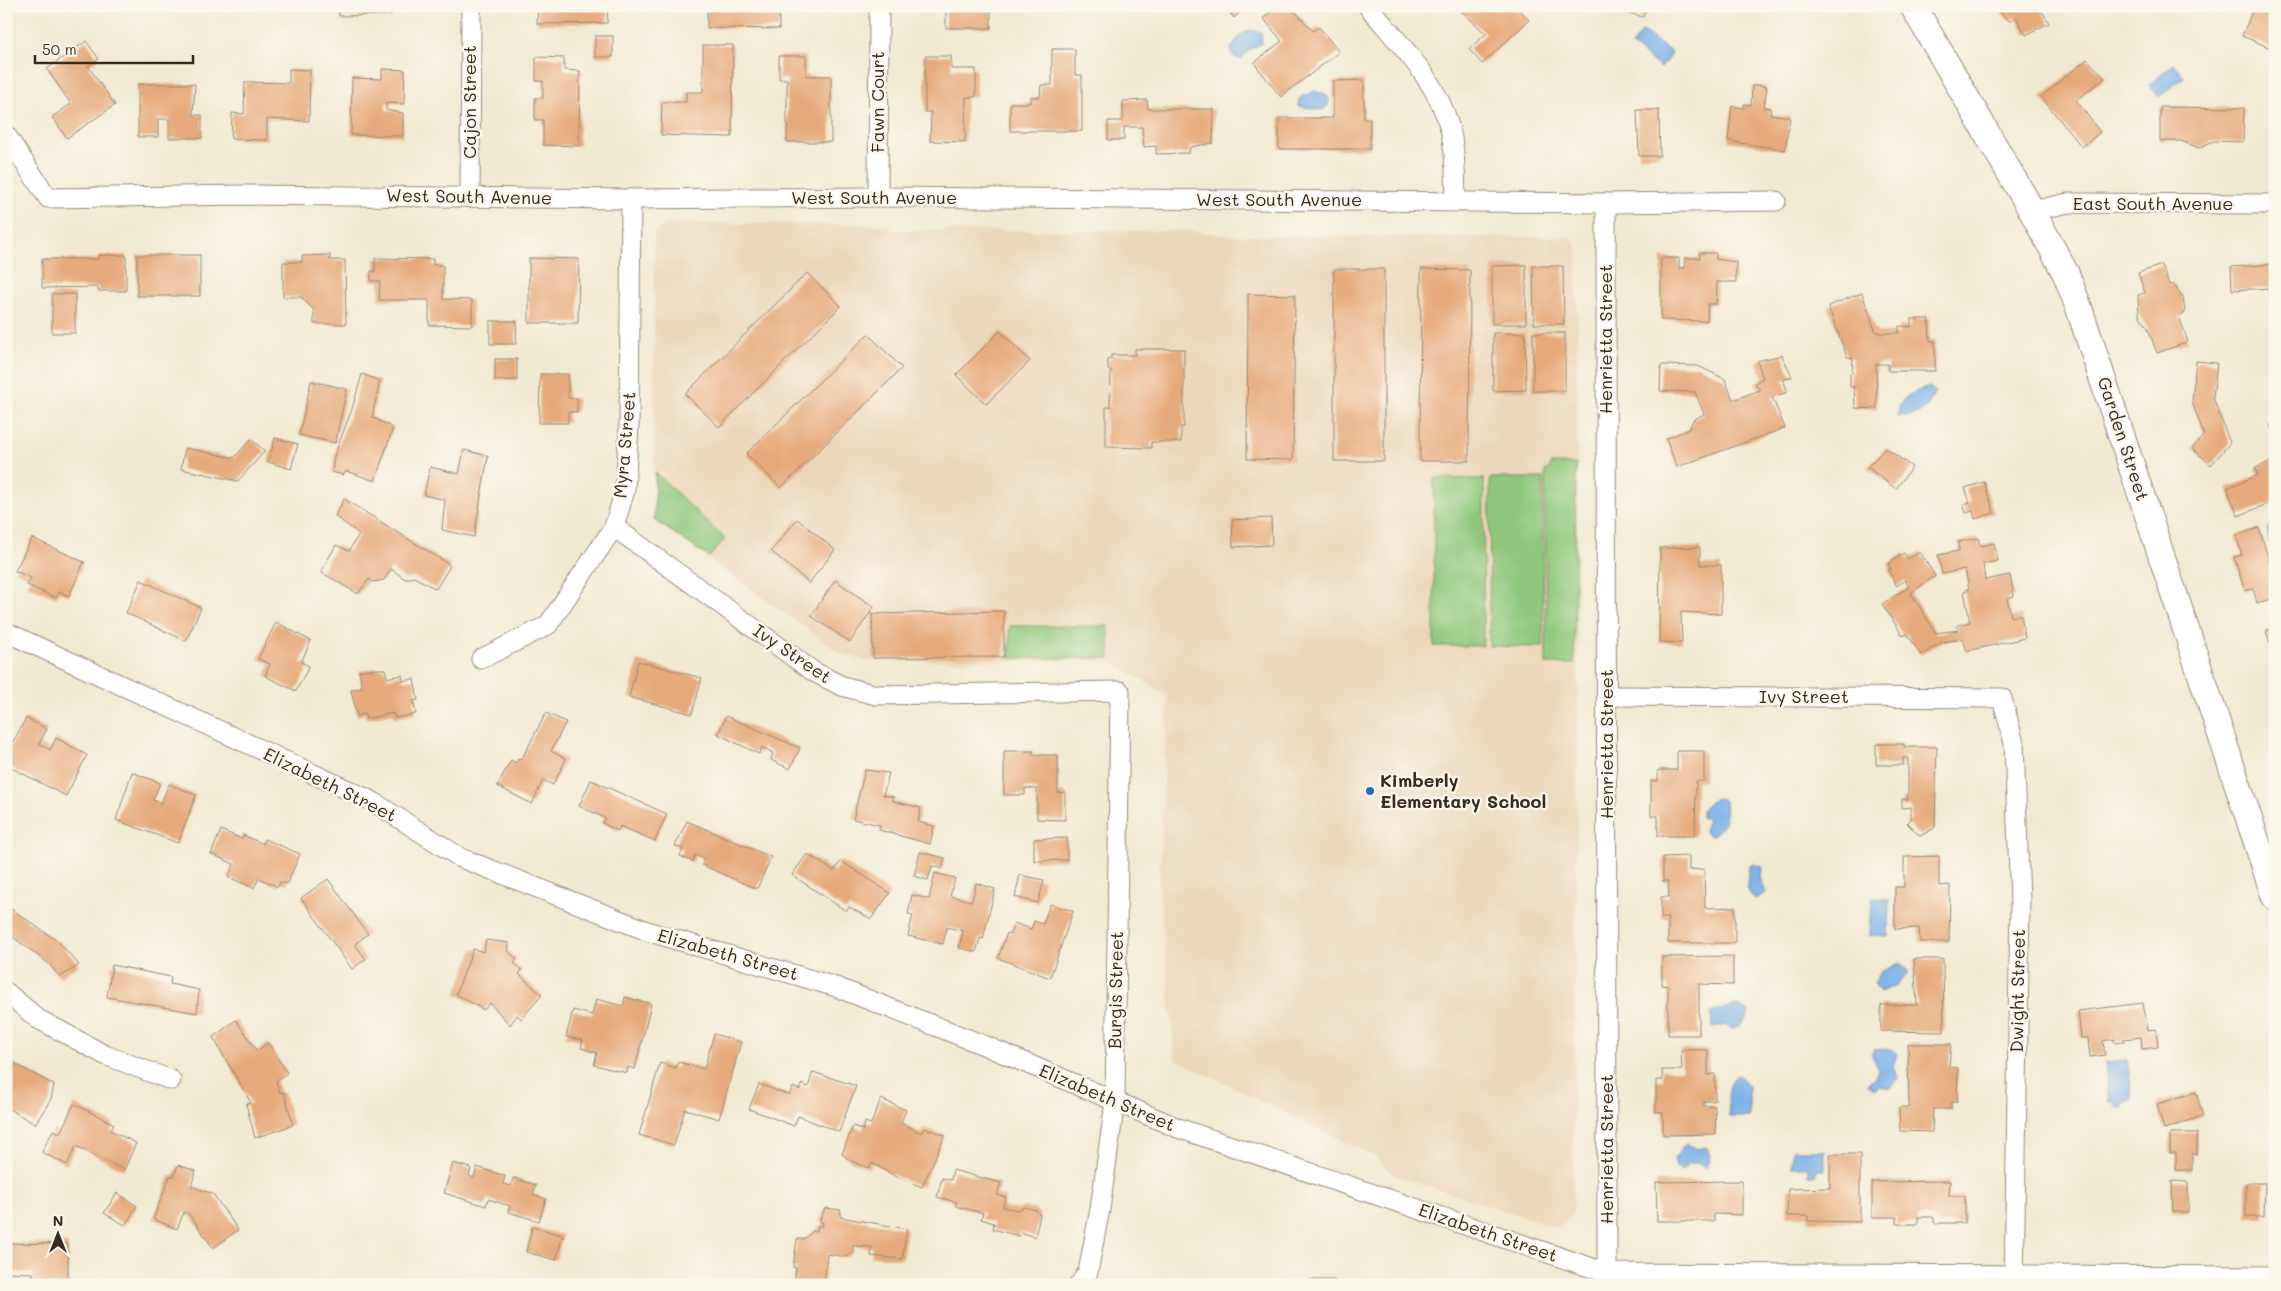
<svg xmlns="http://www.w3.org/2000/svg" width="2281" height="1291" viewBox="0 0 2281 1291" font-family="Mali,sans-serif">
<rect width="100%" height="100%" fill="#fbf7ec"/>
<filter id="ink" filterUnits="userSpaceOnUse"><feTurbulence type="fractalNoise" baseFrequency=".02" numOctaves="2"/><feDisplacementMap in="SourceGraphic" scale="10" xChannelSelector="R" yChannelSelector="G"/><feConvolveMatrix kernelMatrix="1 2 1 2 8 2 1 2 1" color-interpolation-filters="sRGB"/></filter>
<filter id="wash" filterUnits="userSpaceOnUse"><feTurbulence type="fractalNoise" baseFrequency=".0096" numOctaves="4" result="noise"/><feDisplacementMap in="SourceGraphic" scale="20" xChannelSelector="R" yChannelSelector="G"/><feGaussianBlur stdDeviation="1.12" result="paint"/><feColorMatrix in="noise" values="0 0 0 0 0 0 0 0 0 0 0 0 0 0 0 0 0 1.4 0 .05"/><feComposite in="paint" operator="in"/></filter>
<g filter="url(#wash)">
<rect width="100%" height="100%" fill="#f1ead2"/>
<polygon fill="#ecd7ba" points="667,223 889,225 892,230 1194,231 1232,236 1572,237 1577,250 1578,673 1573,1214 1559,1228 1395,1176 1374,1156 1175,1059 1159,886 1168,695 1109,661 864,661 842,654 654,520 654,233"/>
<g fill="#8ec77b" stroke="#64784c">
<polygon points="1550,464 1576,464 1574,664 1546,664 1545,470 1550,469"/>
<polygon points="655,472 725,539 709,557 654,520"/>
<polygon points="1434,478 1484,479 1483,646 1434,646"/>
<polygon points="1490,478 1543,478 1543,647 1489,646"/>
<polygon points="1010,626 1109,626 1110,658 1010,658"/>
</g>
<g fill="#79b0e8" stroke="#5a6d83">
<path d="M1250 30 1261 32 1262 43 1251 49 1241 59C1234 58 1231 55 1231 48L1240 36Z"/>
<polygon points="1643,31 1672,53 1661,68 1632,45"/>
<polygon points="2174,64 2184,77 2159,97 2149,85"/>
<polygon points="1314,91 1326,94 1329,100 1328,106 1322,110 1299,106 1301,97"/>
<path d="M1930 387 1935 392C1928 409 1916 419 1898 415 1899 396 1913 392 1930 387Z"/>
<polygon points="2268,527 2275,527 2275,545 2268,544"/>
<path d="M1720 798 1725 801C1727 815 1725 829 1711 836L1704 831 1708 818H1702V810L1713 799Z"/>
<path d="M1754 864 1763 867 1760 877 1766 893 1756 899C1743 892 1748 879 1749 866Z"/>
<polygon points="1872,898 1889,899 1888,936 1870,935"/>
<polygon points="1900,963 1909,972 1898,984 1880,992 1874,983 1880,972"/>
<polygon points="1735,1005 1748,1011 1748,1016 1741,1025 1733,1029 1725,1025 1713,1028 1710,1013"/>
<polygon points="1891,1049 1897,1054 1893,1066 1898,1078 1891,1088 1880,1086 1875,1089 1867,1084 1875,1078 1878,1068 1872,1055 1873,1050"/>
<polygon points="2128,1060 2132,1101 2126,1101 2123,1108 2120,1108 2116,1106 2115,1101 2109,1102 2105,1062"/>
<path d="M1739 1075 1749 1086V1117H1729C1729 1103 1724 1083 1739 1075Z"/>
<path d="M1686 1144 1698 1149 1706 1147C1712 1155 1710 1160 1705 1168L1700 1163H1688L1682 1170 1676 1167 1674 1159Z"/>
<polygon points="1792,1150 1825,1150 1825,1170 1816,1170 1816,1175 1809,1175 1809,1167 1792,1167"/>
</g>
<g id="blocks">
<g fill="#e7aa7b">
<polygon points="339,6 390,6 391,15 339,16"/>
<polygon points="538,6 608,6 607,23 537,24"/>
<polygon points="707,6 779,6 779,29 707,28"/>
<rect x="946" y="6" width="45" height="22"/>
<polygon points="1225,6 1247,6 1234,18"/>
<polygon points="1279,6 1290,6 1313,31 1319,27 1339,52 1281,97 1254,63 1282,41 1263,18"/>
<polygon points="1456,6 1516,6 1529,20 1482,64 1469,49 1486,34"/>
<polygon points="1627,6 1647,6 1643,17 1625,12"/>
<polygon points="1997,6 2039,6 2049,23 2026,35 2016,17 2009,21 1998,10"/>
<polygon points="2260,6 2275,6 2275,39 2271,48 2242,36 2253,9 2258,11"/>
<rect x="595" y="36" width="18" height="21"/>
<polygon points="86,41 99,59 88,66 115,105 67,138 52,117 71,104 47,69"/>
<polygon points="703,45 733,45 732,137 661,135 662,102 686,102 686,92 703,92"/>
<polygon points="1052,49 1075,49 1075,75 1082,75 1082,131 1010,131 1010,103 1030,103 1030,97 1040,97 1041,85 1052,85"/>
<polygon points="779,56 806,56 806,76 831,76 831,142 787,142 787,79 779,79"/>
<polygon points="925,56 951,56 951,69 976,69 976,97 966,97 965,142 930,141 931,112 925,112"/>
<polygon points="536,57 564,58 564,70 580,71 579,146 543,145 543,120 535,120 535,98 543,98 543,81 536,81"/>
<polygon points="2087,59 2105,78 2076,100 2100,132 2082,147 2041,97"/>
<polygon points="289,69 310,70 309,121 267,119 267,140 231,139 232,113 244,114 245,82 289,83"/>
<polygon points="382,69 405,70 404,104 386,103 386,110 403,113 403,136 351,135 352,78 382,79"/>
<polygon points="1364,80 1364,119 1370,119 1370,149 1279,149 1279,118 1333,118 1333,81"/>
<polygon points="138,84 195,84 193,115 202,115 202,138 169,138 169,119 158,119 158,137 138,137"/>
<polygon points="1757,85 1767,87 1764,107 1771,108 1770,114 1790,117 1785,150 1728,141 1732,106 1744,108 1744,104 1751,105 1752,86"/>
<polygon points="1147,100 1148,109 1214,109 1213,143 1190,147 1189,153 1156,154 1156,146 1144,147 1142,127 1124,127 1124,140 1108,140 1108,121 1123,121 1123,101"/>
<polygon points="2160,107 2244,108 2243,142 2213,141 2199,148 2181,141 2160,141"/>
<polygon points="1637,110 1659,110 1660,156 1639,156"/>
<polygon points="1699,253 1716,253 1716,259 1736,262 1736,282 1717,282 1716,304 1708,304 1707,321 1661,320 1661,258 1679,258 1679,268 1685,268 1685,258 1700,258"/>
<polygon points="98,255 126,255 126,291 98,291 98,287 42,288 42,259 98,259"/>
<rect x="137" y="255" width="63" height="41"/>
<polygon points="330,255 330,260 345,260 346,324 314,324 314,310 301,297 283,297 283,262 302,262 302,256"/>
<polygon points="375,258 433,259 433,265 443,265 443,299 472,300 472,326 429,325 429,300 379,300 380,281 371,281 371,271 375,272"/>
<polygon points="529,258 579,259 578,323 529,323"/>
<polygon points="2275,264 2275,323 2272,323 2271,288 2232,290 2231,267"/>
<polygon points="1526,265 1526,324 1492,324 1492,266"/>
<polygon points="2162,265 2169,285 2173,284 2183,297 2185,313 2179,316 2188,342 2157,353 2147,326 2139,315 2138,295 2145,293 2138,273"/>
<polygon points="1533,266 1563,266 1564,324 1534,324"/>
<rect x="1334" y="269" width="50" height="192"/>
<polygon points="1421,269 1470,270 1469,461 1420,461"/>
<polygon points="807,273 841,306 719,427 685,394"/>
<polygon points="1862,293 1875,330 1879,333 1899,333 1899,326 1911,327 1911,319 1929,319 1930,341 1935,341 1935,371 1888,371 1888,364 1876,364 1877,409 1855,408 1854,387 1850,387 1850,373 1852,373 1853,358 1847,357 1828,306"/>
<rect x="52" y="294" width="23" height="39"/>
<polygon points="1248,294 1295,295 1293,460 1247,459"/>
<polygon points="490,321 517,321 516,344 490,344"/>
<polygon points="1000,331 1030,361 986,404 956,375"/>
<polygon points="1493,333 1525,333 1526,390 1493,391"/>
<rect x="1533" y="333" width="32" height="58"/>
<polygon points="868,334 902,368 781,488 746,454"/>
<polygon points="1135,349 1184,349 1184,427 1181,427 1181,442 1151,442 1151,448 1106,447 1106,407 1110,407 1111,370 1108,370 1108,359 1111,359 1111,355 1135,355"/>
<polygon points="1782,355 1792,377 1783,380 1788,392 1772,397 1785,428 1677,467 1666,439 1689,429 1693,420 1704,414 1695,392 1660,391 1661,365 1698,366 1725,379 1733,400 1760,390 1755,383 1763,378 1757,361"/>
<rect x="495" y="359" width="22" height="21"/>
<polygon points="2196,361 2217,363 2213,397 2230,443 2211,465 2192,448 2204,435 2192,402"/>
<polygon points="362,374 380,381 372,417 393,428 375,481 346,471 343,475 332,472 334,456 352,409"/>
<polygon points="540,374 568,374 568,398 577,398 577,412 568,412 568,423 539,423"/>
<polygon points="311,381 347,389 335,443 299,435"/>
<polygon points="2275,423 2275,437 2274,437 2270,425"/>
<polygon points="275,438 298,444 291,469 268,462"/>
<polygon points="251,439 265,451 238,481 181,469 185,448 234,458"/>
<polygon points="1886,448 1912,467 1896,489 1867,467"/>
<polygon points="464,450 488,456 474,537 442,530 445,500 424,495 430,467 459,474"/>
<polygon points="2275,460 2275,501 2238,516 2227,488 2258,475 2255,468"/>
<polygon points="1984,482 1994,513 1975,519 1973,511 1966,513 1963,504 1970,502 1965,488"/>
<polygon points="344,499 447,563 450,566 436,589 414,577 405,579 391,569 384,580 373,582 369,579 358,594 321,572 336,545 349,551 359,534 335,516"/>
<polygon points="6,503 11,505 6,515"/>
<polygon points="1271,518 1272,545 1233,547 1232,520"/>
<polygon points="797,519 835,550 809,583 771,551"/>
<polygon points="2259,528 2275,579 2275,598 2257,603 2253,588 2245,591 2234,557 2242,555 2236,535"/>
<polygon points="32,538 84,562 69,596 59,592 56,598 27,585 31,578 15,571"/>
<polygon points="1978,538 1980,546 1994,543 1998,561 1983,564 1985,580 2010,575 2014,596 2007,598 2011,617 2021,615 2025,638 1967,651 1963,639 1942,642 1921,655 1907,634 1903,636 1882,604 1909,587 1905,580 1897,586 1888,570 1891,569 1888,564 1904,553 1908,559 1920,552 1935,576 1911,593 1936,633 1958,630 1957,625 1970,622 1964,591 1969,589 1965,569 1942,574 1938,555 1959,551 1958,542"/>
<polygon points="1700,547 1700,565 1721,565 1721,614 1681,612 1682,643 1659,642 1660,548"/>
<polygon points="141,580 201,608 186,641 126,613"/>
<polygon points="835,580 874,607 850,642 811,616"/>
<polygon points="1004,611 1004,657 873,658 872,614"/>
<polygon points="276,622 311,641 301,662 309,666 296,691 265,676 270,664 258,659"/>
<polygon points="2275,628 2275,655 2274,655 2266,631"/>
<polygon points="638,661 702,678 692,714 629,697"/>
<polygon points="371,669 385,669 387,678 402,675 403,681 414,679 418,700 413,701 416,714 395,718 393,713 366,719 365,714 357,716 351,690 362,687 359,671"/>
<polygon points="546,713 566,722 551,751 566,759 553,785 543,780 532,804 497,786 511,760 516,763 518,759 521,760"/>
<polygon points="726,716 800,748 790,769 771,760 773,753 762,747 759,754 718,734"/>
<polygon points="26,718 47,729 39,744 50,750 56,738 87,755 66,796 6,765 6,755"/>
<polygon points="1876,744 1904,744 1904,747 1937,747 1935,827 1933,829 1920,836 1907,823 1911,819 1911,807 1902,808 1902,799 1908,799 1908,758 1903,758 1903,765 1876,765"/>
<polygon points="1004,751 1033,751 1033,755 1058,755 1058,793 1065,792 1065,820 1037,819 1037,789 1025,788 1025,795 1004,795"/>
<polygon points="1677,751 1704,751 1704,781 1696,781 1695,836 1658,836 1658,816 1651,816 1651,781 1658,781 1658,770 1677,770"/>
<polygon points="865,770 889,773 883,795 894,797 893,801 921,808 918,822 934,826 930,844 879,830 880,825 853,819"/>
<polygon points="132,772 160,783 153,800 161,803 169,784 196,795 178,843 116,820"/>
<polygon points="591,780 667,814 655,841 620,826 618,831 602,823 605,818 579,806"/>
<polygon points="687,821 771,857 757,889 702,865 704,859 695,855 693,862 680,856 683,849 675,846"/>
<polygon points="221,830 242,839 243,835 263,844 265,839 300,854 287,884 280,882 278,887 259,878 254,888 228,877 234,864 211,854"/>
<polygon points="1067,838 1067,860 1034,861 1034,839"/>
<polygon points="920,852 945,858 942,869 932,866 928,880 914,876"/>
<polygon points="807,854 834,871 841,861 890,893 871,919 849,907 846,911 792,875"/>
<polygon points="1689,856 1689,870 1704,869 1705,908 1735,907 1735,943 1668,943 1668,918 1661,918 1661,897 1669,897 1668,881 1663,881 1663,857"/>
<polygon points="1939,856 1939,886 1950,885 1949,942 1920,942 1919,928 1895,929 1895,887 1904,887 1904,857"/>
<polygon points="935,873 955,878 950,896 972,901 976,883 995,889 983,939 980,938 976,952 959,948 963,931 947,927 943,944 908,936 913,915 908,914 912,895 929,899"/>
<polygon points="1020,875 1044,880 1038,903 1015,897"/>
<polygon points="328,879 368,934 355,944 366,959 352,969 301,898"/>
<polygon points="1050,904 1073,911 1050,978 998,958 1007,933 1010,934 1014,923 1031,929 1034,921 1043,924"/>
<polygon points="7,906 60,943 79,965 60,977 48,963 6,932"/>
<polygon points="486,940 509,943 508,951 517,959 514,963 522,970 519,974 542,995 521,1019 517,1015 510,1025 490,1003 484,1010 456,994 473,949 484,952"/>
<polygon points="1733,956 1733,985 1699,984 1699,1035 1668,1035 1668,986 1662,985 1662,957"/>
<polygon points="1914,959 1943,959 1944,1032 1881,1031 1881,1005 1917,1005"/>
<polygon points="112,965 171,977 170,984 199,990 197,1013 107,997"/>
<polygon points="625,997 651,1004 635,1069 628,1067 627,1073 594,1065 597,1053 581,1048 583,1040 566,1037 573,1010 592,1015 596,999 623,1006"/>
<polygon points="2143,1003 2148,1030 2156,1029 2158,1047 2142,1049 2141,1037 2124,1039 2124,1042 2115,1043 2114,1039 2103,1041 2105,1055 2090,1057 2088,1038 2081,1038 2078,1011"/>
<polygon points="236,1020 257,1051 268,1043 287,1073 276,1081 280,1093 284,1092 293,1125 255,1138 246,1104 251,1103 213,1037"/>
<polygon points="714,1034 741,1042 719,1119 685,1109 674,1145 639,1135 660,1063 676,1068 678,1062 704,1069"/>
<polygon points="1908,1044 1951,1044 1949,1067 1958,1068 1957,1102 1951,1102 1951,1109 1933,1109 1932,1132 1900,1131 1899,1107 1909,1107"/>
<polygon points="1681,1050 1708,1050 1708,1075 1715,1074 1715,1101 1704,1101 1704,1106 1715,1106 1716,1134 1663,1135 1663,1112 1656,1112 1656,1080 1663,1080 1662,1070 1682,1070"/>
<polygon points="6,1059 54,1085 51,1099 35,1124 6,1107"/>
<polygon points="813,1072 856,1086 839,1132 798,1116 794,1126 749,1109 759,1084 789,1095 793,1087 800,1090 802,1084 808,1087"/>
<polygon points="2196,1092 2203,1116 2164,1129 2157,1104"/>
<polygon points="881,1099 906,1110 901,1123 921,1133 924,1128 945,1135 922,1187 895,1176 872,1163 869,1168 851,1161 842,1154 853,1126 863,1130 865,1122 871,1124"/>
<polygon points="74,1104 114,1124 111,1131 136,1143 124,1170 76,1146 67,1165 42,1152 53,1130 60,1133"/>
<polygon points="2170,1133 2197,1133 2197,1154 2192,1154 2192,1170 2176,1170 2176,1153 2170,1153"/>
<polygon points="1830,1154 1860,1154 1860,1222 1808,1221 1808,1216 1787,1216 1788,1189 1830,1188"/>
<polygon points="453,1163 471,1168 469,1176 474,1178 477,1167 505,1176 503,1184 511,1186 513,1178 536,1185 533,1194 546,1199 539,1221 508,1212 510,1206 488,1199 486,1206 444,1193"/>
<polygon points="178,1165 196,1171 191,1186 213,1194 238,1230 213,1248 189,1214 184,1212 177,1229 153,1219 170,1176 174,1176"/>
<polygon points="953,1170 1001,1183 997,1195 1006,1197 1003,1207 1018,1210 1024,1207 1036,1210 1040,1215 1035,1237 1020,1232 1019,1236 993,1229 994,1223 981,1219 983,1213 955,1206 957,1202 937,1197 942,1178 951,1180"/>
<polygon points="1742,1181 1742,1215 1714,1214 1714,1221 1657,1221 1656,1182"/>
<polygon points="1950,1181 1949,1196 1965,1196 1965,1223 1934,1223 1934,1217 1918,1217 1918,1224 1897,1224 1897,1217 1872,1217 1872,1182"/>
<polygon points="2172,1181 2188,1182 2188,1212 2173,1212"/>
<polygon points="2246,1183 2265,1183 2264,1217 2246,1217"/>
<polygon points="117,1193 137,1206 125,1225 104,1213"/>
<polygon points="825,1208 841,1210 840,1217 907,1229 902,1259 871,1256 872,1247 853,1246 853,1252 847,1257 827,1254 824,1285 794,1283 796,1268 793,1267 797,1239 804,1239 813,1231 817,1231 818,1225 822,1227 823,1222 819,1222"/>
<polygon points="532,1227 563,1235 556,1260 526,1252"/>
<polygon points="6,1243 68,1244 68,1285 33,1285 33,1273 6,1272"/>
<rect x="1310" y="1280" width="24" height="5"/>
</g>
</g>
</g>
<g filter="url(#ink)">
<use href="#blocks" fill-opacity="0" stroke="#968a78" stroke-width="1"/>
<g fill="none" stroke-linecap="round" stroke-linejoin="round">
<defs>
<g id="street">
<path d="M1368 6C1399 44 1438 81 1450 129 1456 152 1455 178 1456 202"/>
<polyline points="6,135 48,198 246,195 631,199 878,197 1606,203 1776,201"/>
<polyline points="470,197 471,6"/>
<polyline points="878,197 879,6"/>
<polyline points="1606,203 1607,1285"/>
<polyline points="2032,211 2068,203 2275,204"/>
<polyline points="614,527 814,672 842,686 876,695 1120,691 1115,1102 1100,1209 1088,1272 1079,1285"/>
<polyline points="6,632 372,801 461,858 650,932 836,987 986,1046 1178,1128 1607,1273 2275,1276"/>
<polyline points="481,659 548,625 614,527 625,490 629,426 631,199"/>
<polyline points="1607,696 2002,698 2014,743 2020,901 2014,1285"/>
<polyline points="6,992 38,1019 105,1055 171,1080"/>
</g>
<polyline id="secondary" points="1913,6 2032,211 2066,274 2079,308 2275,897"/>
</defs>
<use href="#street" stroke="#968a78" stroke-width="21"/>
<use href="#secondary" stroke="#968a78" stroke-width="28"/>
<use href="#street" stroke="#fff" stroke-width="19"/>
<use href="#secondary" stroke="#fff" stroke-width="26"/>
</g>
</g>
<circle fill="#1f6fb2" stroke="#fbf7ec" stroke-width="2" cx="1370" cy="791" r="5"/>
<g text-anchor="middle" stroke-width="5" stroke-linejoin="round" paint-order="stroke">
<g font-size="18" fill="#3b2a1e" stroke="#fbf7ec">
<text transform="translate(470 102) rotate(-90)" y="6">Cajon Street</text>
<text transform="translate(878 102) rotate(-90)" y="6">Fawn Court</text>
<text transform="translate(469 197) rotate(1)" y="6">West South Avenue</text>
<text x="874" y="204">West South Avenue</text>
<text x="1279" y="206">West South Avenue</text>
<text x="2153" y="210">East South Avenue</text>
<text transform="translate(1606 339) rotate(-90)" y="6">Henrietta Street</text>
<text transform="translate(2123 439) rotate(72)" y="6">Garden Street</text>
<text transform="translate(625 445) rotate(-85)" y="6">Myra Street</text>
<text transform="translate(792 654) rotate(34)" y="6">Ivy Street</text>
<text x="1804" y="703">Ivy Street</text>
<text transform="translate(1607 744) rotate(-90)" y="6">Henrietta Street</text>
<text transform="translate(330 785) rotate(26)" y="6">Elizabeth Street</text>
<text transform="translate(728 955) rotate(16)" y="6">Elizabeth Street</text>
<text transform="translate(1116 990) rotate(-89)" y="6">Burgis Street</text>
<text transform="translate(2018 991) rotate(-89)" y="6">Dwight Street</text>
<text transform="translate(1107 1098) rotate(23)" y="6">Elizabeth Street</text>
<text transform="translate(1607 1149) rotate(-90)" y="6">Henrietta Street</text>
<text transform="translate(1488 1233) rotate(19)" y="6">Elizabeth Street</text>
</g>
<g font-size="18" font-weight="bold" fill="#3b2a1e" stroke="#fbf7ec" text-anchor="start">
<text x="1380" y="787">Kimberly<tspan x="1380" dy="21">Elementary School</tspan></text>
</g>
</g>
<rect width="2281" height="1291" fill="none" stroke="#fbf7ec" stroke-width="25"/>
<g transform="translate(58 1234)" stroke="#fbf7ec" stroke-width="4" paint-order="stroke">
<path d="M0-4L9 19L0 12L-9 19Z" fill="#3b2a1e"/>
<text y="-8" font-size="14" font-weight="bold" text-anchor="middle" fill="#3b2a1e">N</text>
</g>
<path d="M35 55v8h158v-8" fill="none" stroke="#3b2a1e" stroke-width="2.5"/>
<text x="42" y="55" font-size="15" fill="#3b2a1e" stroke="#fbf7ec" stroke-width="4" paint-order="stroke">50 m</text>
</svg>
